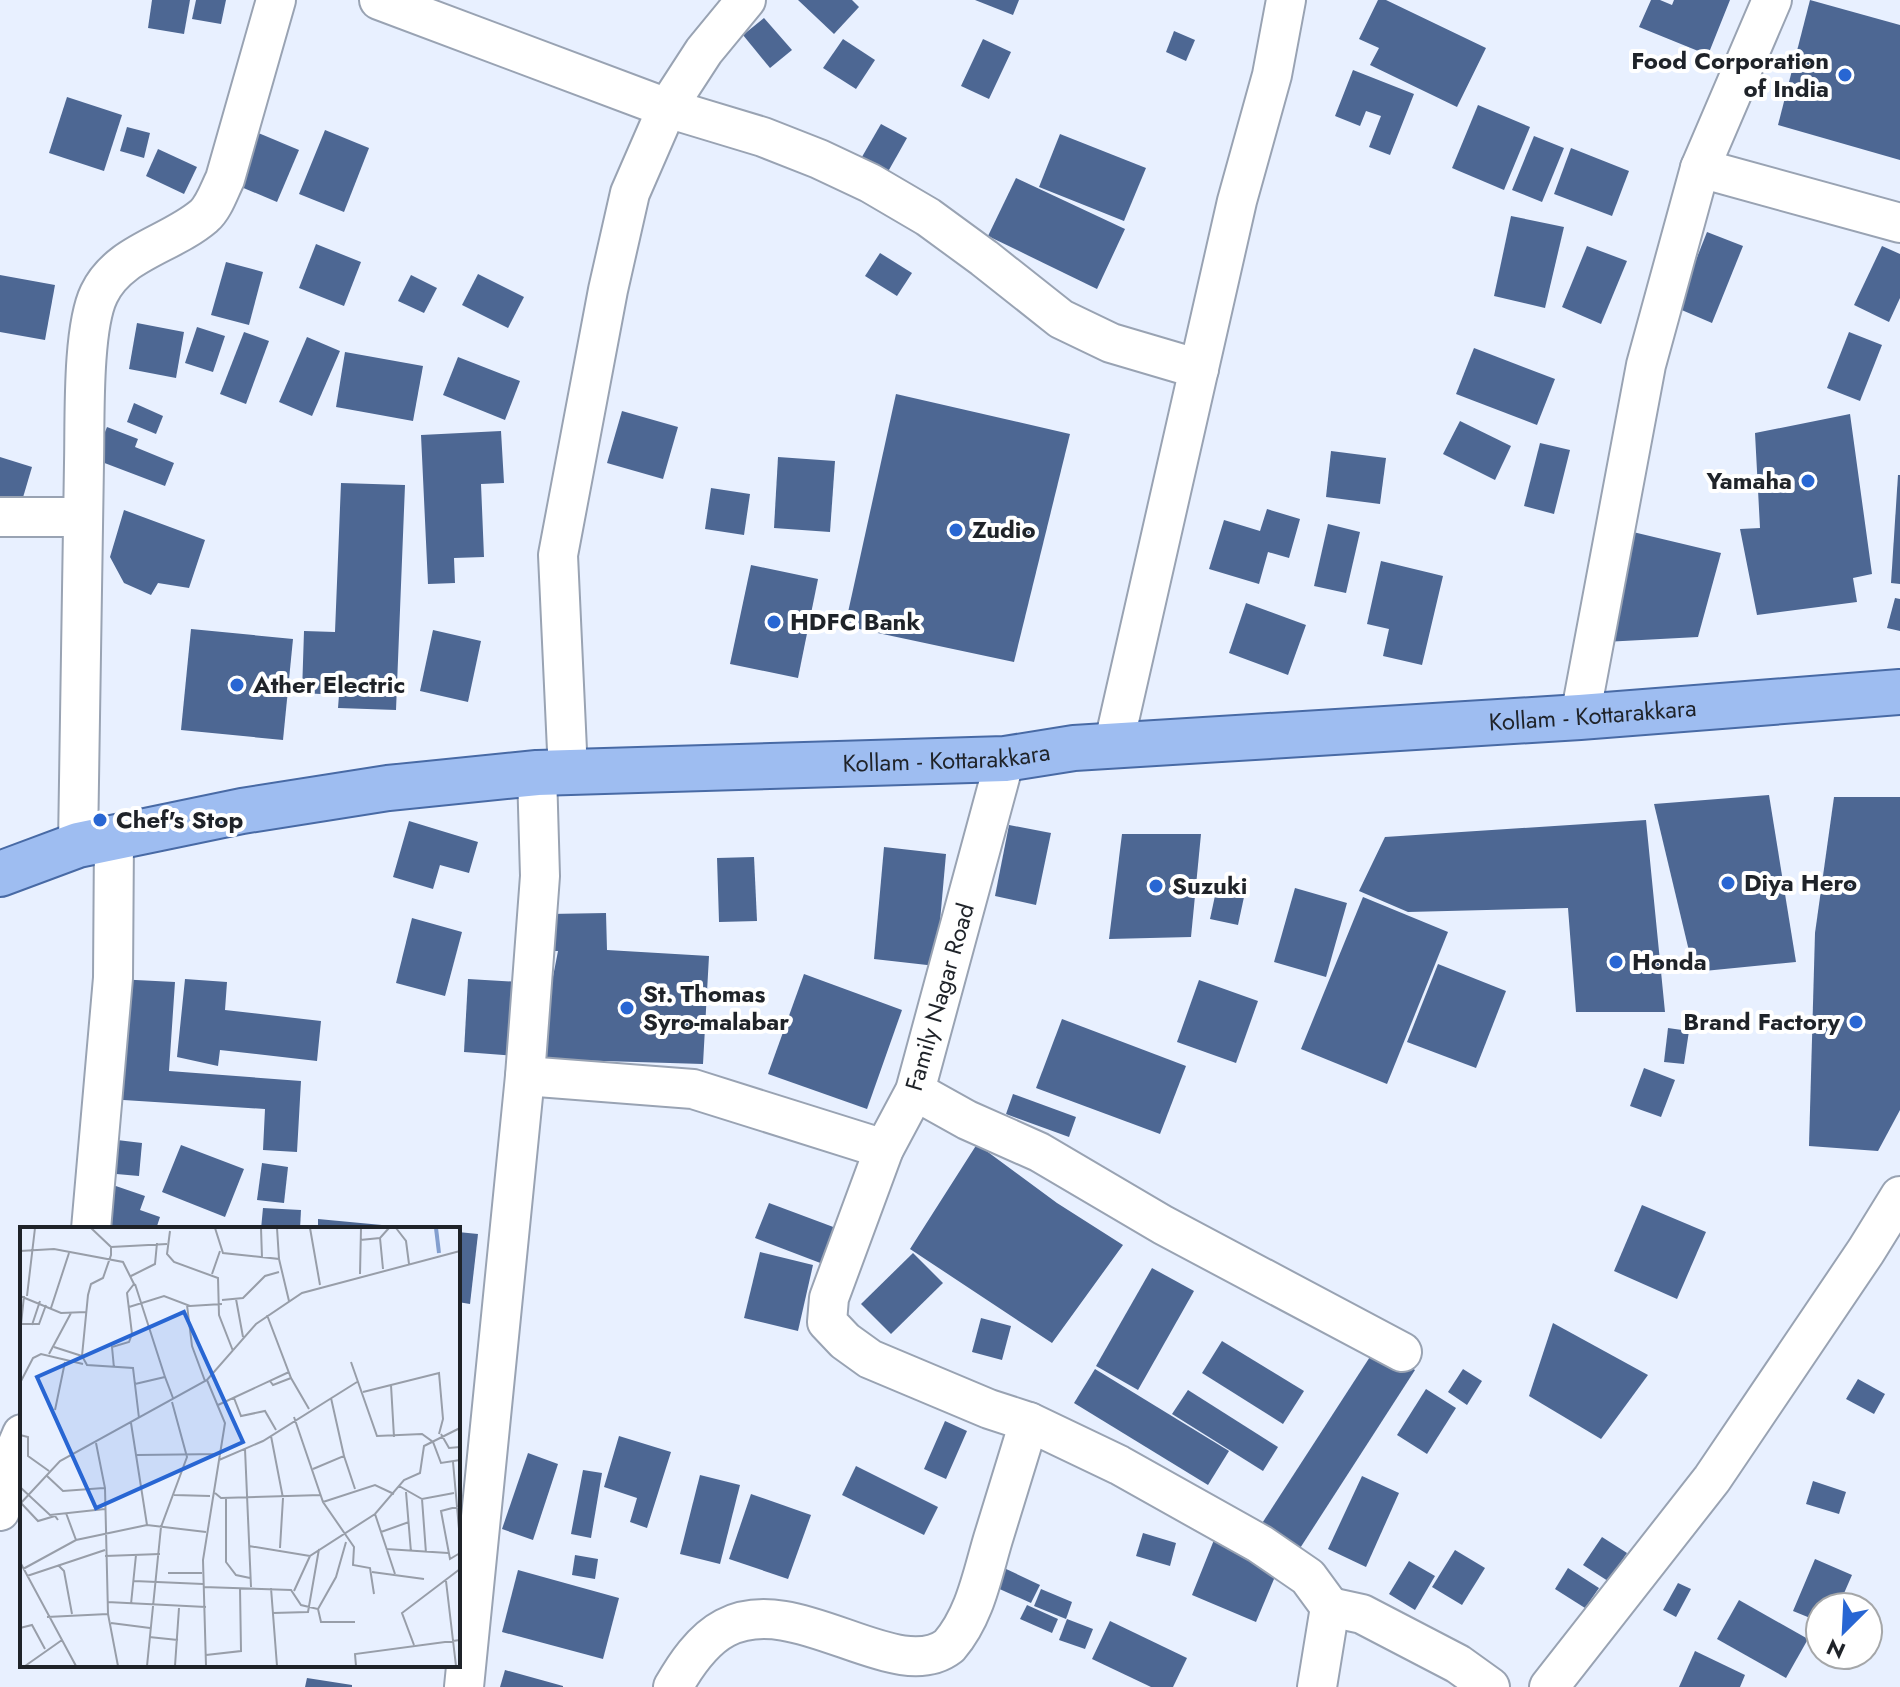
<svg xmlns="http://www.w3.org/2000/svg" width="1900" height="1687" viewBox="0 0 1900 1687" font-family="Jost,sans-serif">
<rect width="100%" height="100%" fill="#e8f0ff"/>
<g fill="#4d6793">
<polygon points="152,0 190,0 184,34 148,28"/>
<polygon points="196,0 226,0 221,24 192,19"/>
<polygon points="798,0 852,0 859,7 834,34"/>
<polygon points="975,0 1019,0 1013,15"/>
<polygon points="1378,0 1386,0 1486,48 1457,107 1370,65 1379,48 1359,39"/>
<polygon points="1651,0 1660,0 1672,5 1674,0 1730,0 1708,55 1639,27"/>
<polygon points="1810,0 1900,25 1900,160 1778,125"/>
<polygon points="764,18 792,50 770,68 743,35"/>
<polygon points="1174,31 1195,40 1186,61 1166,52"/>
<polygon points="843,39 875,60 856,89 823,68"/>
<polygon points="983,39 1011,52 989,99 961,86"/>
<polygon points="1353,70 1414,94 1390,155 1369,147 1381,116 1366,111 1360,126 1335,116"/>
<polygon points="67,97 122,115 104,171 49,153"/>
<polygon points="1478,105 1530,127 1504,190 1452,168"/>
<polygon points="881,124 907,138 885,177 859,162"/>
<polygon points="127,127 150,133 144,158 120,151"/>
<polygon points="325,130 369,148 344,212 299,194"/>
<polygon points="256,132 299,150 277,202 234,184"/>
<polygon points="1060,134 1146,168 1124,221 1039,187"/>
<polygon points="1534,136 1564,148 1542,202 1512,190"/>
<polygon points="1571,148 1629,171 1612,216 1554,194"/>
<polygon points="158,149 197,167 184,194 146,176"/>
<polygon points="1016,178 1125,229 1097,289 988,236"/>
<polygon points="1511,216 1564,227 1545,308 1494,296"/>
<polygon points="1707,232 1743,246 1712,323 1677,308"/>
<polygon points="316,244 361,262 344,306 299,288"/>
<polygon points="1587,246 1627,261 1601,324 1562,307"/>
<polygon points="1882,246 1900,254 1900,298 1889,322 1854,305"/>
<polygon points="880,253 912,273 897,296 865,276"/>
<polygon points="226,262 263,272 249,325 211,315"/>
<polygon points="478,274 524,297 508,328 462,305"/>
<polygon points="0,275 55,285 45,340 0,332"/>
<polygon points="411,275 437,288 424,313 398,301"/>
<polygon points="137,323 184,332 176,378 129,369"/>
<polygon points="197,327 225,336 213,372 185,363"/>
<polygon points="244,332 269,341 246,404 220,394"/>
<polygon points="1849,332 1882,345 1860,401 1827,388"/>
<polygon points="307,337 340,351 312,416 279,402"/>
<polygon points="1474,348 1555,379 1537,425 1456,394"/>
<polygon points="345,352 423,366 413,421 336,407"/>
<polygon points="458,357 520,381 505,420 443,395"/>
<polygon points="896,394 1070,434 1014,662 845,626"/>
<polygon points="134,403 163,416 156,434 127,422"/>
<polygon points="622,411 678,427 663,479 607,463"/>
<polygon points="1850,414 1872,574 1853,578 1857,602 1757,615 1740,529 1760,528 1755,433"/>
<polygon points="1460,421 1511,446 1495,480 1443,454"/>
<polygon points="107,427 138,439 135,447 174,463 165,486 94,459"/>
<polygon points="501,431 504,483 481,484 484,557 454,558 455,583 428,584 421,435"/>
<polygon points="1540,443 1570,450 1554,514 1524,506"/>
<polygon points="1331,451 1386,458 1380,504 1326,497"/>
<polygon points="0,457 32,467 19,511 0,506"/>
<polygon points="778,457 835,461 830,532 774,528"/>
<polygon points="1898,475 1900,475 1900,584 1891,583"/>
<polygon points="341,483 405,485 396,710 338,708 339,695 302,693 304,631 335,632"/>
<polygon points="711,488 750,494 744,535 705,529"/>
<polygon points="1267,509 1300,519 1289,558 1268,552 1259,584 1209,569 1224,520 1260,531"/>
<polygon points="124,510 205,540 189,588 158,583 151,595 124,583 110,557"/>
<polygon points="1328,524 1360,532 1346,593 1314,586"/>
<polygon points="1633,532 1721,553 1698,637 1604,642"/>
<polygon points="1381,561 1443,576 1422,665 1383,656 1389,629 1367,624"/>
<polygon points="751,565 818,579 798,678 730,664"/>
<polygon points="1895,598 1900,599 1900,631 1887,628"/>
<polygon points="1246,603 1306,625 1288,675 1229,653"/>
<polygon points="191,629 293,639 283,740 181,730"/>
<polygon points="433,630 481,641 468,702 420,691"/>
<polygon points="1769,795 1796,962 1694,972 1654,804"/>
<polygon points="1834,797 1900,797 1900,1110 1878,1151 1809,1146 1815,933"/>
<polygon points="1646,820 1665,1012 1576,1012 1568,908 1408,912 1359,891 1385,837"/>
<polygon points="409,821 478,842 469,873 440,865 433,889 393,877"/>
<polygon points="1009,825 1051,833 1036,905 995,896"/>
<polygon points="1122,834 1201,834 1191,937 1109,939"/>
<polygon points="884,847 946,854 936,966 874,959"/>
<polygon points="754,857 757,921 719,922 717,858"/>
<polygon points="1295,888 1347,903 1326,977 1274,962"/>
<polygon points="1216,891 1244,897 1238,925 1210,919"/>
<polygon points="1363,897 1448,932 1387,1084 1301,1049"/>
<polygon points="606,913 607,950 709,956 703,1064 537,1059 558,951 550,951 549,914"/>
<polygon points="412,918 462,932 445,996 396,983"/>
<polygon points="1438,964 1506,991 1476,1068 1407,1042"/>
<polygon points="804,974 902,1010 867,1109 768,1074"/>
<polygon points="116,979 175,982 169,1071 301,1081 297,1152 263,1150 265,1109 108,1099"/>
<polygon points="185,979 227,982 225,1010 321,1021 317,1061 220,1050 218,1066 177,1057"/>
<polygon points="468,979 519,982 515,1056 464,1052"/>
<polygon points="1199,980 1258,1001 1236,1063 1177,1042"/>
<polygon points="1062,1019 1186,1066 1160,1134 1036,1088"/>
<polygon points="1668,1028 1689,1031 1684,1064 1664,1062"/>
<polygon points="1644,1068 1675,1080 1661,1117 1630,1106"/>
<polygon points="1013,1094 1076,1117 1069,1137 1006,1114"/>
<polygon points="109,1139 142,1143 139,1176 105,1173"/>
<polygon points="977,1144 1057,1203 1123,1245 1052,1343 910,1249"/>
<polygon points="181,1145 244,1169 225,1217 162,1192"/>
<polygon points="262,1163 288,1167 284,1203 257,1200"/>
<polygon points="110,1184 145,1196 140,1210 160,1217 156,1229 115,1229 98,1223"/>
<polygon points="769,1203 836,1228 823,1264 755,1238"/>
<polygon points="1642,1205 1706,1232 1677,1299 1614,1271"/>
<polygon points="263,1208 301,1210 300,1229 261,1229"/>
<polygon points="318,1219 403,1227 402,1229 318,1229"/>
<polygon points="458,1232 478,1234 470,1304 458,1302"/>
<polygon points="760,1252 813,1265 798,1331 744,1318"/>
<polygon points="913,1253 943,1283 891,1334 861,1304"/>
<polygon points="1152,1268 1194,1291 1138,1390 1096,1366"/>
<polygon points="981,1318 1011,1326 1002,1360 972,1352"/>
<polygon points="1553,1323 1648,1375 1601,1439 1529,1396"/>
<polygon points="1222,1341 1304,1391 1283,1424 1202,1373"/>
<polygon points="1377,1346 1415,1370 1295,1556 1257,1531"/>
<polygon points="1095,1369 1229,1451 1208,1485 1074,1403"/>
<polygon points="1463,1369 1482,1381 1467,1405 1448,1392"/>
<polygon points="1858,1379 1885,1394 1874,1414 1846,1399"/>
<polygon points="1426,1389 1456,1408 1427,1454 1397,1435"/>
<polygon points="1188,1390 1278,1447 1263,1471 1172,1414"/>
<polygon points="945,1421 967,1431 946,1479 924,1469"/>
<polygon points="619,1436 671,1452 647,1528 630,1522 637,1498 604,1487"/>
<polygon points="528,1453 558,1464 533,1540 502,1529"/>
<polygon points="856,1466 938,1507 924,1535 842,1495"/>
<polygon points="583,1470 602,1473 591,1538 571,1534"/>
<polygon points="700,1475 740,1485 720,1564 680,1554"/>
<polygon points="1362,1476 1399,1493 1366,1567 1328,1549"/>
<polygon points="1813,1481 1846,1492 1839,1514 1806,1504"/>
<polygon points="751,1494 811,1515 788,1579 729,1559"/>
<polygon points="1143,1533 1176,1543 1170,1566 1136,1556"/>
<polygon points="1602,1537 1627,1553 1608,1581 1583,1565"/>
<polygon points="1214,1540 1279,1567 1256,1622 1192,1595"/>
<polygon points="1455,1550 1485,1568 1462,1605 1432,1587"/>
<polygon points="575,1555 598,1559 595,1579 572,1575"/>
<polygon points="1815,1559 1852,1575 1838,1607 1820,1607 1820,1622 1793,1611"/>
<polygon points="1409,1561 1435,1576 1415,1610 1389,1594"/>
<polygon points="1004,1568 1040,1585 1031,1603 995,1587"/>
<polygon points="1568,1568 1599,1588 1585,1608 1555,1589"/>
<polygon points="518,1570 619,1598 603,1659 502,1632"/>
<polygon points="1678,1583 1691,1589 1676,1617 1663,1610"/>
<polygon points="1041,1589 1072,1602 1066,1619 1034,1606"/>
<polygon points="1739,1600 1808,1639 1786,1678 1717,1639"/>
<polygon points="1027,1605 1058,1619 1052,1633 1020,1619"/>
<polygon points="1067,1619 1093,1629 1085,1649 1059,1640"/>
<polygon points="1110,1621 1187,1658 1173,1687 1151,1687 1092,1659"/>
<polygon points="1695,1651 1745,1675 1740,1687 1679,1687"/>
<polygon points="505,1670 563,1686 563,1687 500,1687"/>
<polygon points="307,1678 352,1685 352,1687 305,1687"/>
</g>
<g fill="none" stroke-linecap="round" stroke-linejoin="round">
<defs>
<g id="minor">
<polyline points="379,0 667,108 763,137 819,159 870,183 928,217 984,258 1061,319 1111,343 1199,369"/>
<polyline points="1700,168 1900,223"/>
<polyline points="0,517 83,517"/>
<polyline points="1580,717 1646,365 1700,168 1772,0"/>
<polyline points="1113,747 1237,201 1272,75 1286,0"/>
<polyline points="1005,759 915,1091 884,1149 829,1298 827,1322 845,1341 870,1359 989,1409 1029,1422 1119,1465 1260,1544 1308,1577 1330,1607 1317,1687"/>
<polyline points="568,772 558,555 608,290 630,193 667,108 704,51 746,0"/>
<polyline points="537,773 540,876 525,1076 693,1089 884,1149"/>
<path d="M78 845C79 717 82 590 84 463 85 421 82 329 99 294 119 252 170 245 204 216 214 207 219 191 225 179L276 0"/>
<polyline points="915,1091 967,1120 1039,1152 1163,1225 1402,1352"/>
<polyline points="91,1229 113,978 114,837"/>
<polyline points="0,1511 14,1453 22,1434"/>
<polyline points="1330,1607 1362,1614 1458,1664 1490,1687"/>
<polyline points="464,1687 525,1076"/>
<path d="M673 1687C685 1666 702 1640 725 1628 796 1590 896 1687 949 1646 975 1616 982 1576 993 1539 1005 1500 1017 1461 1029 1422"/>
<polyline points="1549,1687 1712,1479 1866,1251 1900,1196"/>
</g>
<g id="major">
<path id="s1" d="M0 874 78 845 242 811 388 788 537 773 1005 759 1074 748 1580 717 1900 692"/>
</g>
</defs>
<use href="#minor" stroke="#99a3b3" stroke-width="42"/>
<use href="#major" stroke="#486aa5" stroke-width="48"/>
<use href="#minor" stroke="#fff" stroke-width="38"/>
<use href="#major" stroke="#9ebdf1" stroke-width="44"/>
</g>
<g fill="#2866d3" stroke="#fff" stroke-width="3">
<circle cx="1845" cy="75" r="8"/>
<circle cx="1808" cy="481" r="8"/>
<circle cx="956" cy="530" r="8"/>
<circle cx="774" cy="622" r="8"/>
<circle cx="237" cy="685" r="8"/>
<circle cx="100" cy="820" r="8"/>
<circle cx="1728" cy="883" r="8"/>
<circle cx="1156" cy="886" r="8"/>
<circle cx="1616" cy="962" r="8"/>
<circle cx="627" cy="1008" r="8"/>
<circle cx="1856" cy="1022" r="8"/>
</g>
<g text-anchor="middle" stroke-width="8" stroke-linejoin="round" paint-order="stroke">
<g font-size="24" font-weight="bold" fill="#1f2329" stroke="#fff" text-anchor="start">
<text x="1829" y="69" text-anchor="end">Food Corporation<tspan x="1829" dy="28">of India</tspan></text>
<text x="1792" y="489" text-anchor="end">Yamaha</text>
<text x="972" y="538">Zudio</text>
<text x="790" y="630">HDFC Bank</text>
<text x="253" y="693">Ather Electric</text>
<text x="116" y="828">Chef's Stop</text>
<text x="1744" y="891">Diya Hero</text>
<text x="1172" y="894">Suzuki</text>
<text x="1632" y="970">Honda</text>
<text x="643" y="1002">St. Thomas<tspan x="643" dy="28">Syro-malabar</tspan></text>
<text x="1840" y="1030" text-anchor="end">Brand Factory</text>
</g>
<g font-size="24" fill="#1f2329" stroke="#fff">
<text dy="8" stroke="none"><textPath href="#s1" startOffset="1606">Kollam - Kottarakkara</textPath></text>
<text dy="8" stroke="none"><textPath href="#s1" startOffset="958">Kollam - Kottarakkara</textPath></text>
<text transform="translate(940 997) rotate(-74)" y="8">Family Nagar Road</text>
</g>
</g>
<g transform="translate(20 1227)">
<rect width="440" height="440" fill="#e8f0ff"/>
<path fill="none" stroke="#839fcf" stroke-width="4" d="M416 1 419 26"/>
<path fill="none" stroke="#989ea9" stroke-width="2" d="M71 1 91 20V28L83 51 71 57 68 68 62 129 67 138 113 141 119 191M141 1H173M195 1 203 26 259 32 269 74M241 1 242 31M257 1 259 32M290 1 300 58M376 1 386 14 389 37M150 4 147 27 154 35 198 51 199 88 213 124M360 11 363 42M340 13 360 11 369 1M91 20 147 17M0 24 34 22 103 35 114 57 107 66 112 107 109 115 92 120 94 141M192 47 200 24M340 47 341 1M111 49 135 37 137 16M115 57 145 150M0 69 41 86 66 85M7 69 15 1M216 72 223 110M202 73 223 71 245 49 259 45M167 78 172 119 185 154M109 80 144 69 170 79 202 77M31 81 49 26M247 88 271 151 289 182M0 97H19L26 78M12 98 20 74M0 107 4 69M34 120 62 129M29 127 51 86M331 135 357 209 402 207 413 215 421 236 440 233M440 143V185M250 154 253 158 271 151M0 156 13 131 21 127 63 137M115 157 145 150 153 171M371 158 374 210M343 165 419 146 423 192 419 207M214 171 221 189 245 184 256 203M198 178 269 145M35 183 45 135M274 190 303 275 334 320 333 338 350 341 354 367M111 196 127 298M421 207 429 221 440 220M0 208 8 210V229L29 244M251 209 263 271 260 321M76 216 85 261 88 387 98 439M225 222 231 360M117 228 201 227M324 229 335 262M199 233 243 214 337 155M433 235 440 313M293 242 324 229 311 171M27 249 43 264 84 261M379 259 402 272 434 266M0 260 30 288 85 282M386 265 391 325M195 266 201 271 301 268M154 268 190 269M206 271V335L216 348 230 351M402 272 406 326M303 275 355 258 374 267M1 276 18 294 35 289 38 293M0 277 40 234 187 153 236 97 282 66 440 24M440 279 421 284 430 332 440 326M46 286 56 313M355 287 375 347M361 305 389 295M229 319 290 329M366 322 428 326M85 329 140 327M0 335 56 439M38 338 44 344 52 387M3 342 56 313 127 298 186 305M352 345 404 352M148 346H182M7 349 85 323M114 354 183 357M426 354 436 439M183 360 271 363 281 378 298 382 301 395H335M251 361 257 439M274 364 290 329 355 287 384 253 400 246 404 219 440 201M87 375 186 380M111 377 116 328M298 382 316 350 326 315M253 386 288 385 299 322M27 390 88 387M91 396 130 401M0 401 12 398 25 422M129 410 158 413M394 418 382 386 440 342M186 428 221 424 220 361M5 439 42 413M127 439 141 300 167 230 152 175M155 439 159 381M186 439 183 333 205 196 187 153M336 439 335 427 440 413"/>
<path fill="#2866d3" fill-opacity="0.15" stroke="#2866d3" stroke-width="4" d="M164 85 223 215 76 281 17 150Z"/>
<rect width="440" height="440" fill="none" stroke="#1f2329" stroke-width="4"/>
</g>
<g transform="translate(1844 1631) rotate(204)"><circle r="38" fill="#ffffff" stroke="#a5a7a9" stroke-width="2"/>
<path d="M0-6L14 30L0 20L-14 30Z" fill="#2866d3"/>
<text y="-12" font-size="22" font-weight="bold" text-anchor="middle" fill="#1f2329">N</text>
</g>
</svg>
